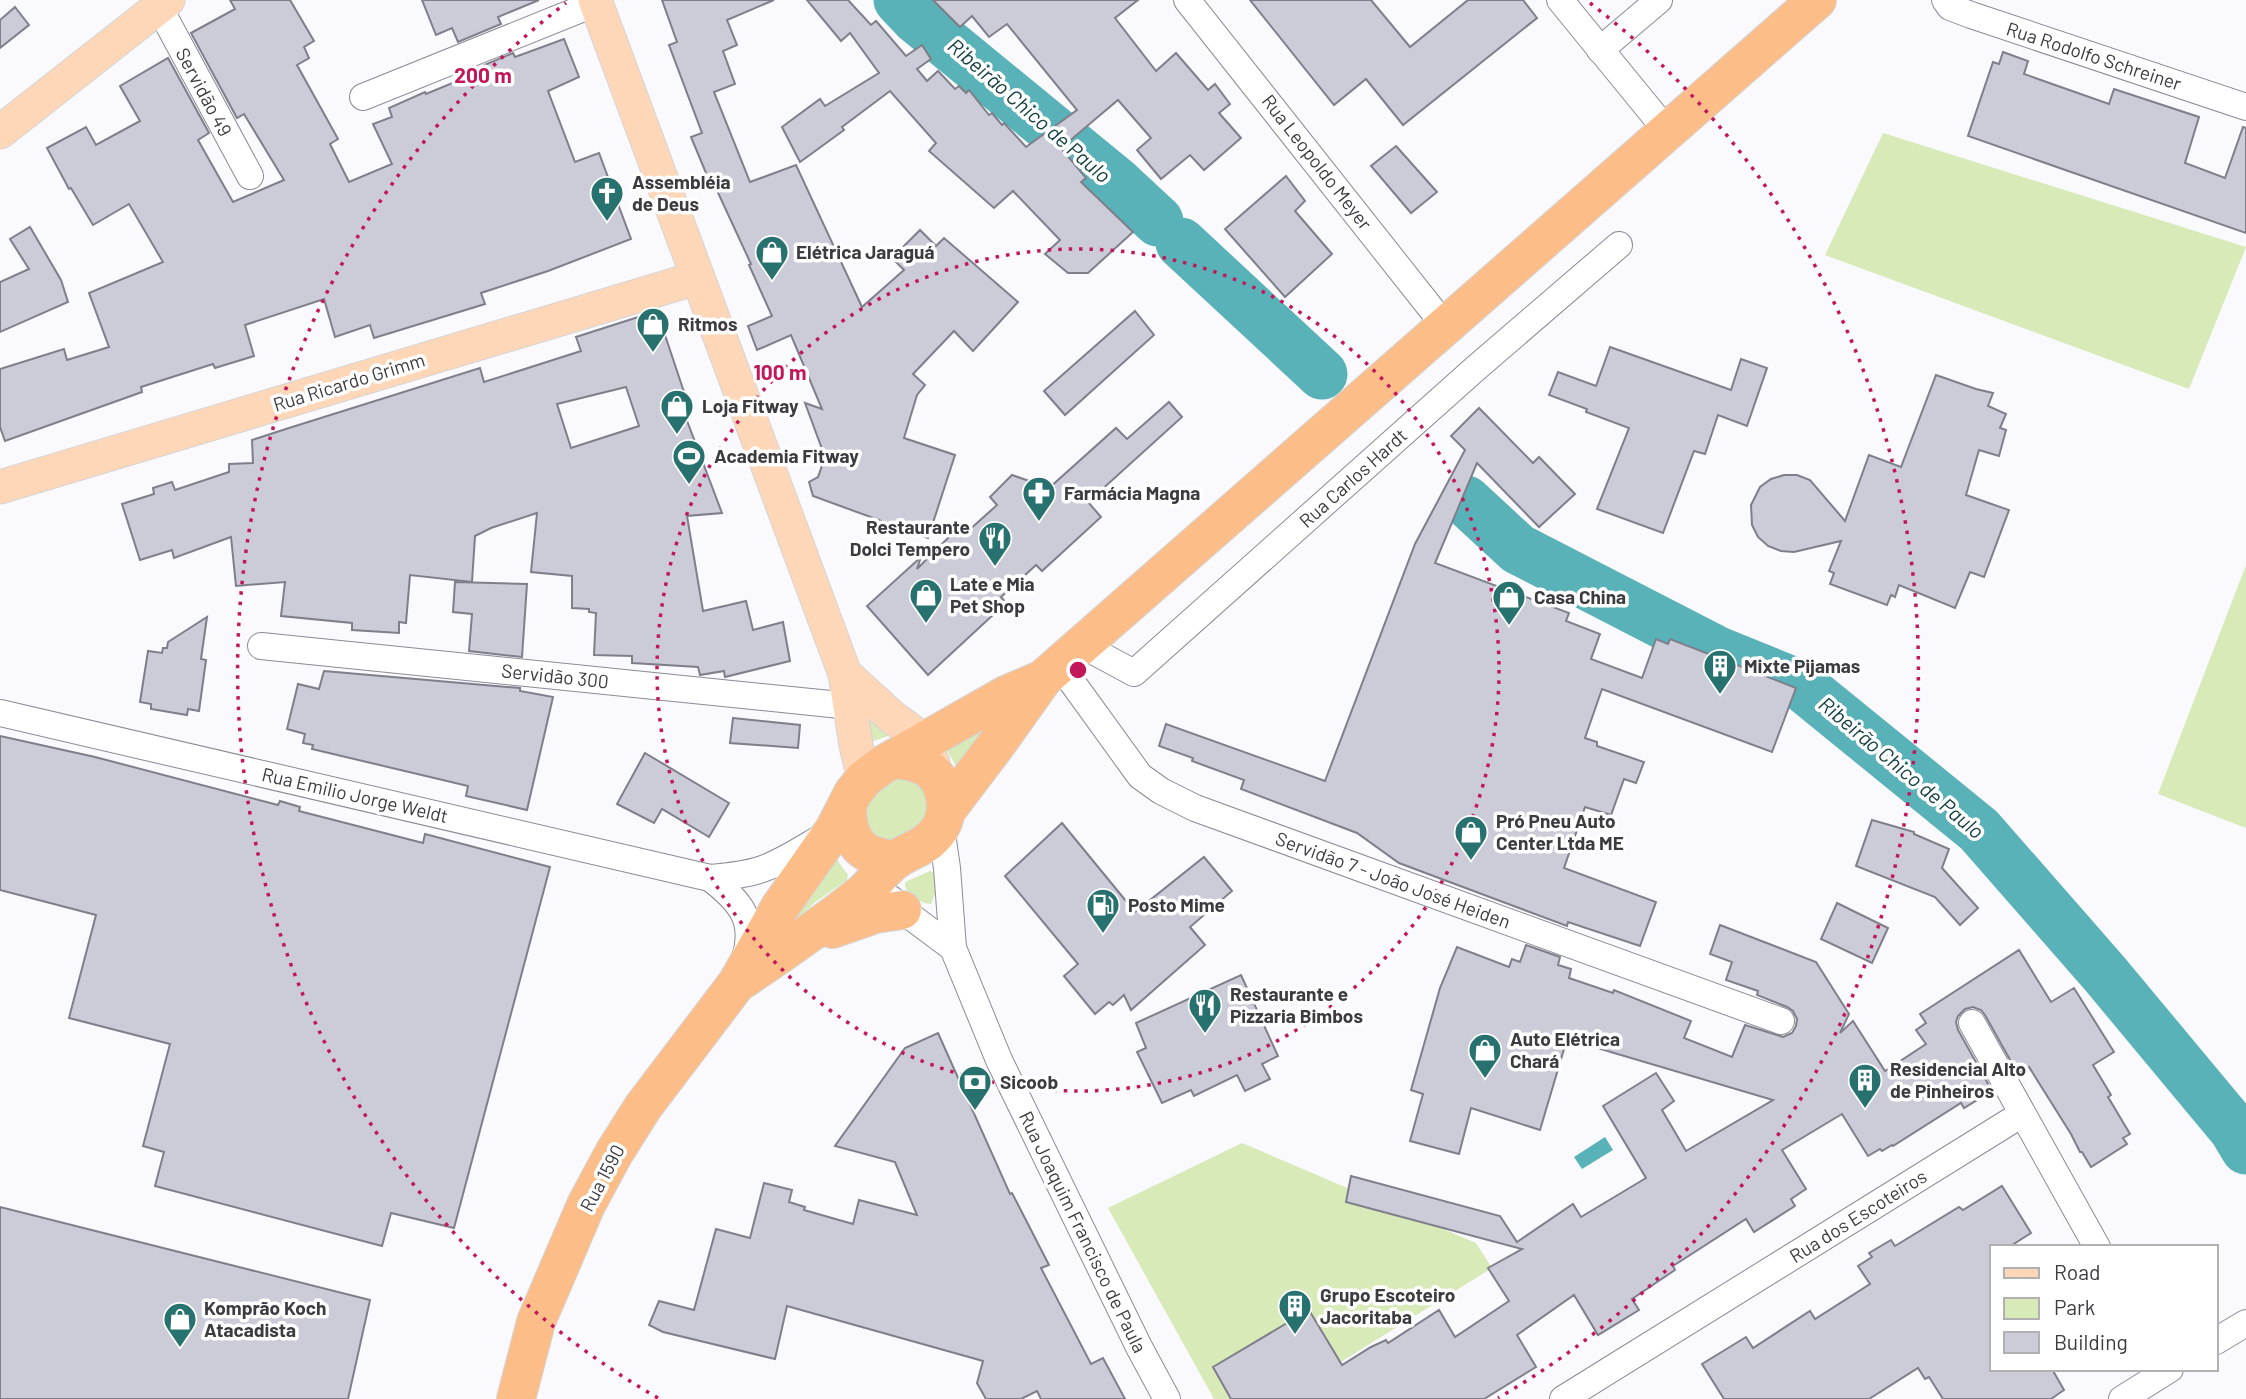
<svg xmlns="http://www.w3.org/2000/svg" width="2246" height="1399" viewBox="0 0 2246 1399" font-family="Barlow,sans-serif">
<rect width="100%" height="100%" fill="#f9f9fe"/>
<g fill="#d7eab8">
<polygon points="1883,133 2246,247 2189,389 1825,255"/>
<polygon points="2246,565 2246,828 2158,794"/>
<polygon points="861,712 889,734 888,736 871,742"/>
<polygon points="990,723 958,769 946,749"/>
<polygon points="894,774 920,783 928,800 924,826 887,844 865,828 866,794"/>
<polygon points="835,857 848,875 847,880 814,903 786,932"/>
<path d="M930 871 936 874V891L931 904C921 904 910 895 905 887V882Z"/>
<polygon points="1242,1143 1476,1243 1492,1268 1281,1399 1214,1399 1108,1208"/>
</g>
<polygon fill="#59b2b8" points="1605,1137 1613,1150 1582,1169 1574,1157"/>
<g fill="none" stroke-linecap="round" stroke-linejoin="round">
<g stroke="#59b2b8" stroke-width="51">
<polyline points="899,0 916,18 1116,182 1158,221"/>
<polyline points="1181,243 1322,374"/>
<polyline points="1466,501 1518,549 1716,651 1802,686 1877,747 1979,830 2105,974 2234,1129 2246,1149"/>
</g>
</g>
<g fill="#cbccd8" stroke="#7e7f8a" stroke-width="2" fill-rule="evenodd">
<polygon points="230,0 290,0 314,41 304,47 309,58 297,65 338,139 330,144 349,182 392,164 373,124 392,117 389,108 425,92 426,94 472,75 470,71 513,53 515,57 564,39 579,77 548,91 575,162 599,153 631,239 548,271 481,293 485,304 374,338 370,325 335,337 324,299 245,325 254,356 215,368 213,364 141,387 142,392 5,441 0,427 0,369 64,349 67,360 109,347 89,293 163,262 129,204 93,225 71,188 69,189 47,148 86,127 96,145 140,121 120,86 168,58 209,133 198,140 233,202 284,180 244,114 237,118 191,33 235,9"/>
<polygon points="422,0 539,0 498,17 501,24 458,42 452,28 436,35"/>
<polygon points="662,0 774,0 727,20 737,45 723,51 735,84 714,92 750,182 796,165 862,307 904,270 892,258 920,230 936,246 944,238 1018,302 973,351 954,331 913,374 925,385 917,395 904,438 955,455 928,538 813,496 809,482 818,477 825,457 805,403 822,409 791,335 757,350 748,326 772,316 749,265 751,264 714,184 711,185 691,137 702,133 669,45 677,42"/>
<polygon points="807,0 848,0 871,25 876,21 906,56 922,45 931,59 917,69 927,81 938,71 955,89 959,86 966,93 969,90 989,115 992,113 1002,125 1004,123 1026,147 1077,110 1007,24 989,37 972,16 960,27 933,0 1138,0 1115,18 1156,71 1176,53 1208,90 1215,84 1230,104 1219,113 1241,138 1204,170 1190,155 1161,179 1137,150 1151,138 1118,100 1061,148 1086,178 1081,182 1133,232 1088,273 1068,273 1045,254 1060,240 1013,191 994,208 929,151 936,143 890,91 842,127 844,130 800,162 782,127 820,99 825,106 879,73 850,33 841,41"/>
<polygon points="1250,0 1371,0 1410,47 1468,0 1523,0 1537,18 1403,125 1366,79 1334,105"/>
<polygon points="15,7 29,25 0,48 0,20"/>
<polygon points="2003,52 2028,61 2024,74 2109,104 2114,89 2199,117 2185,163 2225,178 2243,127 2246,128 2246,233 1968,136 1993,62 1999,64"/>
<polygon points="1396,146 1437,192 1411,213 1371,166"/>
<polygon points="1286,176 1305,201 1295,211 1332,254 1285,297 1225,229"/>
<polygon points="30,227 61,280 68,302 0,332 0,282 29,269 10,239"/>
<path d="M657 311 685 395 678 397 722 513 687 516 703 611 746 601 753 630 783 622 790 661 725 677 724 671 700 675 698 667 632 663V656L594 655 596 613 589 612V609L572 608V576L531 572 537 513 491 528 475 536 472 582 410 575 406 623 399 622V633L352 630V623L281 616 285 582 236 586 231 537 174 558 172 550 140 560 122 504 154 494 153 488 172 482 175 490 229 472V464L253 463 252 440 289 428 480 368 484 382 581 351 576 337ZM626 387 639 426 571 448 557 404Z"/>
<polygon points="1135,311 1154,335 1065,415 1044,391"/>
<polygon points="1610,347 1731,390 1741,359 1767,368 1747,426 1718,415 1705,454 1694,451 1663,533 1597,509 1629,428 1586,412 1587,409 1549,395 1558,372 1596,386"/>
<polygon points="1936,375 1976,389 1993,393 1988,406 2006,414 2000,428 2006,430 1999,456 1979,450 1966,495 2009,510 1984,577 1970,572 1955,608 1899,585 1895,597 1891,595 1887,605 1830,584 1834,573 1829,571 1841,541 1794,552 1781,551 1768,546 1758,537 1752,525 1751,505 1760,487 1771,479 1784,475 1797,475 1810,480 1845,521 1869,455 1901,467"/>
<polygon points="1169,402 1182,417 1088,502 1101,517 1042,571 1036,565 1001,597 1006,603 928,675 867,606 921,557 917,569 958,528 967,532 997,505 990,497 1012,475 1049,488 1116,428 1127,439"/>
<polygon points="1479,408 1533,463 1539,457 1575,494 1539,527 1477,463 1435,563 1569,613 1566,621 1600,634 1591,659 1642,678 1656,639 1668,644 1670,639 1796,688 1772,752 1602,689 1585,738 1597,742 1597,746 1644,762 1636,783 1624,779 1611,815 1585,807 1564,868 1656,902 1640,946 1568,922 1567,926 1399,863 1357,833 1241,789 1244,780 1192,761 1193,758 1159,746 1166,724 1325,781 1415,544 1465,450 1451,436"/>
<polygon points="455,582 527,584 522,657 469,651 472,614 453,612"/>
<polygon points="207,617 201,659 206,660 199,711 188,709 187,715 151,709 151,704 140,702 148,651 162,653 163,648 167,648 168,642"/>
<polygon points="324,671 520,688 520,691 553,697 527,810 466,796 468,786 312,749 313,745 303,743 305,734 287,729 298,684 319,689"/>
<polygon points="733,718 800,725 798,748 730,743"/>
<polygon points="0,736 95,757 278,805 280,801 300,807 299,811 423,843 425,834 550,867 454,1228 391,1213 382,1246 155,1186 164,1152 143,1146 170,1044 69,1018 96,915 0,890"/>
<polygon points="645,753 729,803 709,837 662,809 654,823 617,804"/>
<polygon points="1872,820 1914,832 1914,834 1949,849 1942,868 1978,908 1960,925 1935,897 1856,866"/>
<polygon points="1062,823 1135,912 1204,857 1232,891 1190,927 1205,945 1131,1010 1124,995 1113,1005 1109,1002 1095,1014 1064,976 1078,964 1005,876"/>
<polygon points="1837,903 1888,928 1872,963 1821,939"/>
<polygon points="1720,925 1816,962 1849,1014 1840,1033 1853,1021 1885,1071 1926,1044 1916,1030 1926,1023 1920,1014 2019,950 2051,1002 2074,988 2114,1052 2093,1065 2111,1095 2108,1097 2130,1134 2123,1138 2127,1144 2091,1167 2082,1152 2080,1152 2071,1134 2029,1067 2018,1074 1985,1015 1981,1010 1973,1007 1965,1009 1958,1016 1956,1022 1958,1030 1992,1091 1964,1108 1961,1103 1893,1146 1892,1145 1882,1151 1880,1149 1868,1156 1842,1114 1782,1150 1806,1189 1791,1199 1795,1206 1754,1232 1746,1219 1673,1266 1675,1270 1632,1299 1639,1310 1598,1335 1574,1295 1517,1335 1536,1367 1484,1399 1231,1399 1213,1367 1309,1310 1342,1365 1371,1347 1386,1340 1388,1343 1439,1310 1455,1337 1509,1301 1488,1268 1522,1249 1346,1202 1351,1176 1500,1216 1517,1242 1573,1204 1581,1217 1646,1178 1603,1106 1656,1073 1674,1101 1662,1110 1686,1151 1773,1100 1567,1039 1540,1130 1471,1108 1459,1154 1410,1141 1423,1094 1411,1090 1440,988 1457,947 1509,967 1512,959 1520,962 1526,945 1560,957 1558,965 1571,969 1569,978 1613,993 1614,990 1691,1021 1684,1038 1732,1057 1745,1025 1783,1037 1792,1033 1796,1026 1797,1019 1793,1011 1787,1007 1757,995 1758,991 1726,980 1732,962 1710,954"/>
<polygon points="1241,975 1278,1056 1262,1064 1270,1079 1245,1091 1237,1075 1194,1096 1191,1090 1162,1103 1137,1052 1146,1048 1136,1023"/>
<polygon points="938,1033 1010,1194 1012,1193 1049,1265 1041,1268 1091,1364 1103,1358 1125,1399 1041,1399 1037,1391 1021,1399 986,1399 977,1383 983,1361 787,1306 775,1359 663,1332 649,1325 659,1301 694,1310 716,1229 750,1238 764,1183 792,1190 789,1202 805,1207 804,1210 853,1224 859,1200 917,1215 895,1162 835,1146 905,1048"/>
<polygon points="2002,1186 2031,1233 2009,1247 1992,1247 1992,1369 2052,1369 2064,1390 2051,1399 1943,1399 1929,1377 1925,1379 1918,1368 1869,1399 1724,1399 1702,1364 1746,1337 1753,1348 1810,1311 1815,1319 1870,1284 1858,1266 1872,1257 1869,1253 1891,1240 1895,1246 1959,1207 1963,1210"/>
<polygon points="0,1207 370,1300 348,1399 0,1399"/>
</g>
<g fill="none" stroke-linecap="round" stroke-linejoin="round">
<defs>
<g id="minor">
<polyline points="1187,0 1445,326"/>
<polyline points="1560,0 1667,131"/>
<polyline points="1945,0 1950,7 1971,15 2246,107"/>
<polyline points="159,7 250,176"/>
<polyline points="1600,50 1659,0"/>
<polyline points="363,97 596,3"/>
<polyline points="1082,645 1134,673 1476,368 1619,245"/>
<polyline points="261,646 850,706"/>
<polyline points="1059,664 1140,776 1161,791 1195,808 1781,1021"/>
<path d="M0 713 710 878C728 876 747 875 765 868 786 860 805 847 824 836"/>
<polyline points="941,827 947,868 953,948 999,1060 1139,1347 1167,1399"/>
<path d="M710 878C739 900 757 920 745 958"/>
<polyline points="891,899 902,910 953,948"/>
<polyline points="1972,1023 2097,1247"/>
<polyline points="2216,1341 2246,1323"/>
<polyline points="1563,1399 2022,1114"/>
<polyline points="2122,1399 2170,1369"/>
</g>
<g id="major">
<polyline points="595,0 845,674 856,745 864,779"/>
<polyline points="0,132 168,0"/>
<polyline points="0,487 697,278"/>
<polyline points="845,674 892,717 917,735 933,763"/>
</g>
<g id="highway">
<path d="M847 809C848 843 863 859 897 859"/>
<polyline points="946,811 996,745 1043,679 1817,0"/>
<polyline points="832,929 875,914 902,910"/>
<path d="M742 980C782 953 821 926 859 896 873 886 883 868 897 859 914 848 928 847 940 828 951 809 946 778 925 767 915 761 905 760 894 759"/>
<polyline points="516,1399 536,1322 586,1205 614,1153 643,1107 737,983 780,907 834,830 853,793 864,779 881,766 1006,695 1041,680"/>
</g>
</defs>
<use href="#minor" stroke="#8a8b95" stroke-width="28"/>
<use href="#major" stroke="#d4d4d5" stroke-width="35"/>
<use href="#highway" stroke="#d4d4d5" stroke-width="40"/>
<use href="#minor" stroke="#fff" stroke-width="26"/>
<use href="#major" stroke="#fed7b8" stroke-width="33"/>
<use href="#highway" stroke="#fdbd88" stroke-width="38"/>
</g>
<g fill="none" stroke="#c2185b" stroke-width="3.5" stroke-dasharray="3.5 7">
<circle cx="1078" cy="670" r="421"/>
<path d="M658 1398A841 841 0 0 1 566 3M1590 3A841 841 0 0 1 1498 1398"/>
</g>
<defs>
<symbol id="church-pin" viewBox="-11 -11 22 30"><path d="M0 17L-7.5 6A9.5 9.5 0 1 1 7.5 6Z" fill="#27716e" stroke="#fff"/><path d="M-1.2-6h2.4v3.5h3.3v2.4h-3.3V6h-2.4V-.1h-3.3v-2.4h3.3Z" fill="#fff"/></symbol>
<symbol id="shop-pin" viewBox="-11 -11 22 30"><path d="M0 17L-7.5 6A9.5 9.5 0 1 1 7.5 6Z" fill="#27716e" stroke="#fff"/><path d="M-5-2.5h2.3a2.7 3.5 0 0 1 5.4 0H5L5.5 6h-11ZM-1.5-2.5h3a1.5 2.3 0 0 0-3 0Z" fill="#fff"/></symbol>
<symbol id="stadium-pin" viewBox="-11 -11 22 30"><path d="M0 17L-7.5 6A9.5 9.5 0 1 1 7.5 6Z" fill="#27716e" stroke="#fff"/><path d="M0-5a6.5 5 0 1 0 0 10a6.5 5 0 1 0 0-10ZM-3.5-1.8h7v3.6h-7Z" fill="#fff"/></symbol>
<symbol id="pharmacy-pin" viewBox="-11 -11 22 30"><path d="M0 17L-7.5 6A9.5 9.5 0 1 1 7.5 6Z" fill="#27716e" stroke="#fff"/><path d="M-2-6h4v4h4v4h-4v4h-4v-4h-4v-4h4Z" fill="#fff"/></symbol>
<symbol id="restaurant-pin" viewBox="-11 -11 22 30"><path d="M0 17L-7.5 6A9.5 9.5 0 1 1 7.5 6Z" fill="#27716e" stroke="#fff"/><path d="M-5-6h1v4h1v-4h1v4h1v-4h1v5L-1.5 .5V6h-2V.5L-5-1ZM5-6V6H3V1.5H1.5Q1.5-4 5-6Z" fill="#fff"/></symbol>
<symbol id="building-pin" viewBox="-11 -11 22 30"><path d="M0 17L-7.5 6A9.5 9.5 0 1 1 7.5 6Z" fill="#27716e" stroke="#fff"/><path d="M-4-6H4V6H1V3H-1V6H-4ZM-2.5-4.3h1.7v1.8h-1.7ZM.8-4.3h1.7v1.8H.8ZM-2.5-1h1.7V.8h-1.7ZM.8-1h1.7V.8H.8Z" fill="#fff"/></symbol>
<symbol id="fuel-pin" viewBox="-11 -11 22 30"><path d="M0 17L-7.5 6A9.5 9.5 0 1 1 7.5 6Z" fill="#27716e" stroke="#fff"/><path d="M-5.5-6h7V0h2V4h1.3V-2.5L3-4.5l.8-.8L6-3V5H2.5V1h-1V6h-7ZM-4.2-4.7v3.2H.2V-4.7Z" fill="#fff"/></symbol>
<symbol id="bank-pin" viewBox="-11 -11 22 30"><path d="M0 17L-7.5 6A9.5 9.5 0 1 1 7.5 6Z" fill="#27716e" stroke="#fff"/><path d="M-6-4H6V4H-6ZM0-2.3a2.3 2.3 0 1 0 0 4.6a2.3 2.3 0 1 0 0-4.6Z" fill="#fff"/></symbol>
</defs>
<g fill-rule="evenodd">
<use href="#church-pin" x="588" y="174" width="38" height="52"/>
<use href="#shop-pin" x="753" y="233" width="38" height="52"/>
<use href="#shop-pin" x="634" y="305" width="38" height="52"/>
<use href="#shop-pin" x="658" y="387" width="38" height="52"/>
<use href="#stadium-pin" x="670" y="437" width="38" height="52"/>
<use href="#pharmacy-pin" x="1020" y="474" width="38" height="52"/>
<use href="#restaurant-pin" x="976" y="519" width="38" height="52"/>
<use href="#shop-pin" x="907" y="576" width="38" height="52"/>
<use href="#shop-pin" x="1490" y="578" width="38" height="52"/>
<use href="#building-pin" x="1701" y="647" width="38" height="52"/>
<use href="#shop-pin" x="1452" y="813" width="38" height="52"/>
<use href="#fuel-pin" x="1084" y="886" width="38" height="52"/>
<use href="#restaurant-pin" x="1186" y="986" width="38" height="52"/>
<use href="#shop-pin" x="1466" y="1031" width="38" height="52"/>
<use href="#building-pin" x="1846" y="1061" width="38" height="52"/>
<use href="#bank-pin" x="956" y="1063" width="38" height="52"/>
<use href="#building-pin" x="1276" y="1287" width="38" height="52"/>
<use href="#shop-pin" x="161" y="1300" width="38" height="52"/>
</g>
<g text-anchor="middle" stroke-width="7" stroke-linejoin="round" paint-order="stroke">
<g font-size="19" fill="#3b3b40" stroke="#fff">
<text transform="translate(2094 56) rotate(18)" y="7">Rua Rodolfo Schreiner</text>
<text transform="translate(204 92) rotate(62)" y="7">Servidão 49</text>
<text transform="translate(1317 162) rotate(52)" y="7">Rua Leopoldo Meyer</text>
<text transform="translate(349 382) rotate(-17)" y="7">Rua Ricardo Grimm</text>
<text transform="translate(1353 478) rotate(-42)" y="7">Rua Carlos Hardt</text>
<text transform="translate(555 676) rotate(6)" y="7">Servidão 300</text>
<text transform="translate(355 795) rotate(13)" y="7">Rua Emilio Jorge Weldt</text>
<text transform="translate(1393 880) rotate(20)" y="7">Servidão 7 - João José Heiden</text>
<text transform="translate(602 1178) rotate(-62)" y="7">Rua 1590</text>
<text transform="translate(1858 1216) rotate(-32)" y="7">Rua dos Escoteiros</text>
<text transform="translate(1083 1232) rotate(64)" y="7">Rua Joaquim Francisco de Paula</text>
</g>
<g font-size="19" font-weight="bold" fill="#3b3b40" stroke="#fff" text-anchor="start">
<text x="632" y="189">Assembléia<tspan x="632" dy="22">de Deus</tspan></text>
<text x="796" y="259">Elétrica Jaraguá</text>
<text x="678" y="331">Ritmos</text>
<text x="702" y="413">Loja Fitway</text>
<text x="714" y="463">Academia Fitway</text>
<text x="1064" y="500">Farmácia Magna</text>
<text x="970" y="534" text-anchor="end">Restaurante<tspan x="970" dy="22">Dolci Tempero</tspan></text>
<text x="950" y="591">Late e Mia<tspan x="950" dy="22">Pet Shop</tspan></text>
<text x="1534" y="604">Casa China</text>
<text x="1744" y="673">Mixte Pijamas</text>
<text x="1496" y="828">Pró Pneu Auto<tspan x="1496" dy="22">Center Ltda ME</tspan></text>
<text x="1128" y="912">Posto Mime</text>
<text x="1230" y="1001">Restaurante e<tspan x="1230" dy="22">Pizzaria Bimbos</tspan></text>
<text x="1510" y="1046">Auto Elétrica<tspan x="1510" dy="22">Chará</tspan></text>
<text x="1890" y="1076">Residencial Alto<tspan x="1890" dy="22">de Pinheiros</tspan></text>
<text x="1000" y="1089">Sicoob</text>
<text x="1320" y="1302">Grupo Escoteiro<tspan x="1320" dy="22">Jacoritaba</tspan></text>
<text x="204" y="1315">Komprão Koch<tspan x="204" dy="22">Atacadista</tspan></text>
</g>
<g font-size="21" font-style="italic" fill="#164043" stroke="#fff">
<text transform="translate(1029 111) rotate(41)" y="7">Ribeirão Chico de Paulo</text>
<text transform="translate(1901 768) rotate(40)" y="7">Ribeirão Chico de Paulo</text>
</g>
</g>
<circle cx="1078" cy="670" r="10" fill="#c2185b" stroke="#fff" stroke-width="3.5"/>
<g font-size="21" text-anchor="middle" font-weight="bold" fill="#c2185b" stroke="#fff" stroke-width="7" stroke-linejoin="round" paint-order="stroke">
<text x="483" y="83">200 m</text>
<text x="780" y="380">100 m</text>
</g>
<rect x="1990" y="1245" width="228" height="126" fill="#ffffff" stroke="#b1b1b3" stroke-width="2"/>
<rect x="2004" y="1268" width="35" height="10" fill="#fed7b8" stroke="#b1b1b3" stroke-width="2"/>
<text x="2054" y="1280" font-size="21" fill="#3b3b40">Road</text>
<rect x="2004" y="1298" width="35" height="21" fill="#d7eab8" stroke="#b1b1b3" stroke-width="2"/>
<text x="2054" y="1315" font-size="21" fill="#3b3b40">Park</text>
<rect x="2004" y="1332" width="35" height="21" fill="#cbccd8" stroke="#b1b1b3" stroke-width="2"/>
<text x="2054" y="1350" font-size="21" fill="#3b3b40">Building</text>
</svg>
